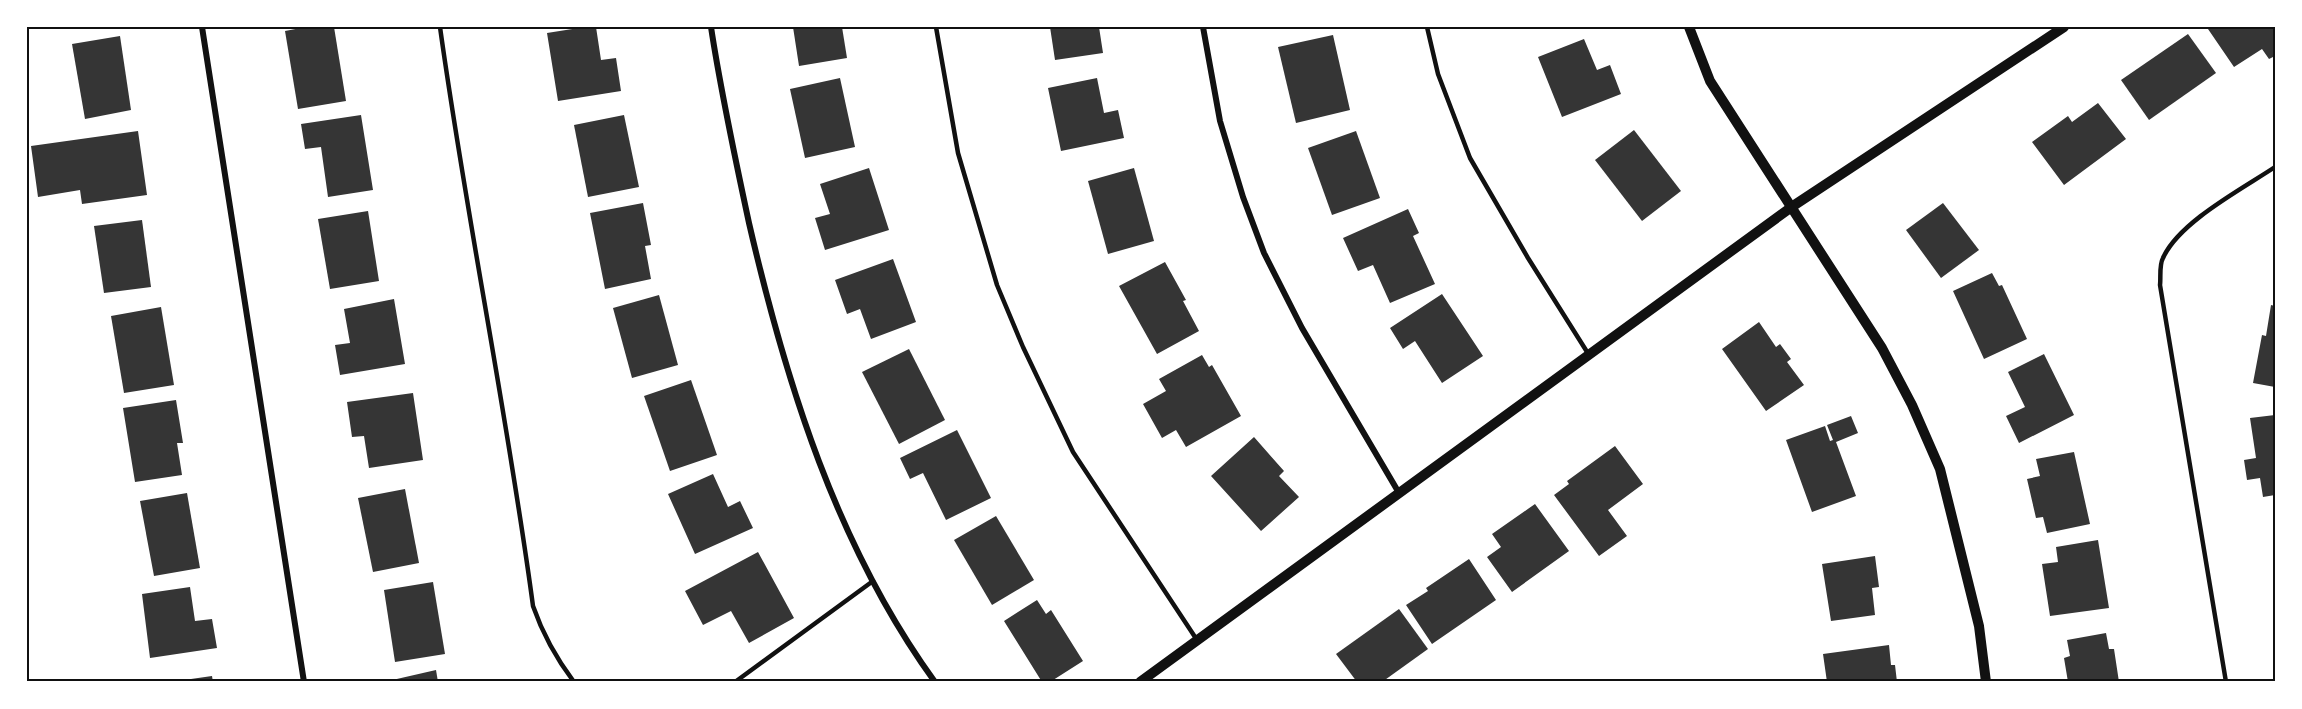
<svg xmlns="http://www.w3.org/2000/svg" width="2302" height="709" viewBox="0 0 2302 709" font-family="Poppins,sans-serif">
<rect width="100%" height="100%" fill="#fff"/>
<g fill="#353535">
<polygon points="306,27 334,27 346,101 298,109 285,31"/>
<polygon points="585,27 596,27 601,60 616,58 621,91 558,101 547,33"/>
<polygon points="793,27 842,27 847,58 799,66"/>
<polygon points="1050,27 1099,27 1103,53 1055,60"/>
<polygon points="2211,27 2275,27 2275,40 2273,42 2275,56 2269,59 2262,49 2234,67 2208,29"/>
<polygon points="2188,34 2216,73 2149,120 2121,80"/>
<polygon points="1333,35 1350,110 1296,123 1278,47"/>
<polygon points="120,36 131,110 85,119 72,44"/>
<polygon points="1584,39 1597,70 1610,65 1621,94 1562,117 1538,57"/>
<polygon points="840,78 855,147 805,158 790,89"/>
<polygon points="1097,78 1104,113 1118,110 1124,138 1061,151 1048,88"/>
<polygon points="2098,103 2126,139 2064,185 2032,142 2068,116 2072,122"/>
<polygon points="361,115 373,190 328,197 321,147 305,149 301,124"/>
<polygon points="624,115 639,187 588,197 574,125"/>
<polygon points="1634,130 1681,191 1642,221 1595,160"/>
<polygon points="138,131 147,195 82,204 80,190 38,197 31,146"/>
<polygon points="1356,131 1380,198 1332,215 1308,148"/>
<polygon points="869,168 889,230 825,250 815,218 830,214 820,184"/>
<polygon points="1134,168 1154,241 1108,254 1088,181"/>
<polygon points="643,203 651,245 645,246 651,279 605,289 590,213"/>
<polygon points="1943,203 1979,250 1941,278 1906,230"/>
<polygon points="1408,209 1419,233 1413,236 1435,284 1390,303 1373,265 1358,271 1343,238"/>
<polygon points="368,211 379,281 330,289 318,219"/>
<polygon points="142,220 151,287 104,293 94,226"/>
<polygon points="893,259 916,322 871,339 860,309 847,314 835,280"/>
<polygon points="1165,262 1186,300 1183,301 1199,331 1157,354 1119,286"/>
<polygon points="1992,273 1999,286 2002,285 2027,339 1984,359 1953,291"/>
<polygon points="1442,294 1483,356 1442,383 1415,341 1403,349 1390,328"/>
<polygon points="659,295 678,365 632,378 613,308"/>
<polygon points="394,299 405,364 340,375 335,345 350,343 344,309"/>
<polygon points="2271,305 2275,306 2275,387 2253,383 2262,335 2266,336"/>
<polygon points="161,307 174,385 124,393 111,316"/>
<polygon points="1759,322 1776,347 1780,344 1791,359 1787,362 1804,385 1766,411 1722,349"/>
<polygon points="909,349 945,420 899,444 862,372"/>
<polygon points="2044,354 2074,415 2019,443 2006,416 2025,407 2008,372"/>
<polygon points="1202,355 1209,367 1212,365 1241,416 1186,447 1176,430 1162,438 1143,404 1166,391 1159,379"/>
<polygon points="691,380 717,455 670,471 644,396"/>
<polygon points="413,393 423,460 369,468 364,436 352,437 347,402"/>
<polygon points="176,400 183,443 177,443 182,475 135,482 123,408"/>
<polygon points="2275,415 2275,495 2263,497 2260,478 2247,480 2244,460 2256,458 2250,418"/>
<polygon points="1851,416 1858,433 1836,442 1856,496 1812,512 1786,440 1825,426 1830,441 1833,440 1827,425"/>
<polygon points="957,430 991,498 946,520 923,473 910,479 900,458"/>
<polygon points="1254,437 1284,471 1279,476 1299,497 1261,531 1211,476"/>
<polygon points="1615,446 1643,484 1608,510 1627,536 1599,556 1554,495 1569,484 1567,481"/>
<polygon points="2074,452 2090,524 2047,533 2043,517 2036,518 2027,479 2040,476 2036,459"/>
<polygon points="713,474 728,507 740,501 753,528 695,554 668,494"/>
<polygon points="405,489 419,563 373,572 358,498"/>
<polygon points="187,493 200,568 154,576 140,501"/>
<polygon points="1535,504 1569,551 1512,592 1487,557 1501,547 1492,534"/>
<polygon points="996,516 1034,580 992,605 954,540"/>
<polygon points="2098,540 2109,608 2050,616 2042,564 2058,562 2056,547"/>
<polygon points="758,552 794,618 749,643 731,611 703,625 685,591"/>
<polygon points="1875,556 1879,587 1872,588 1875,615 1831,621 1822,564"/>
<polygon points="1469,559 1496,600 1432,644 1406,605 1428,591 1426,588"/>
<polygon points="433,582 445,654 395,662 384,590"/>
<polygon points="190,587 195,621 212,619 217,648 150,658 142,594"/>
<polygon points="1037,600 1046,614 1051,610 1083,661 1050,682 1042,682 1004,621"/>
<polygon points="1399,609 1428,649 1382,682 1357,682 1336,654"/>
<polygon points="2106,633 2109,649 2114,649 2119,682 2068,682 2064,658 2070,656 2067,640"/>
<polygon points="1889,645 1891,665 1895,665 1897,682 1827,682 1823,654"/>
<polygon points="436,670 438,682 388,682 388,681"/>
<polygon points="212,676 213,682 177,682 177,681"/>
</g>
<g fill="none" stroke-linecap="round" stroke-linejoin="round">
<g stroke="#111" stroke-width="4.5">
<path d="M440 27C467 221 507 412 533 606 543 635 556 658 574 682"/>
<polyline points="936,27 958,153 997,285 1023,347 1073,452 1197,640"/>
<polyline points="1427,27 1438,74 1470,158 1528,258 1589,355"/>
<polyline points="735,682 873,581"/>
<path d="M2226 682 2160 285C2161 277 2159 265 2163 258 2179 222 2242 189 2275 167"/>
</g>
<g stroke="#111" stroke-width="6">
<polyline points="202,27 304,682"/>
<path d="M711 27C721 93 735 158 749 223 786 383 837 547 935 682"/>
<polyline points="1203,27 1220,121 1243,197 1264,253 1302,328 1399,493"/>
</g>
<g stroke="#111" stroke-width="10">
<polyline points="1689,27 1710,81 1882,348 1912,405 1940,469 1979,626 1986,682"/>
<polyline points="1140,682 1793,206 2064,27"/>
</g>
</g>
<rect width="2302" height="709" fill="none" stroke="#ffffff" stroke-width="57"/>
<rect x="28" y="28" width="2246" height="652" fill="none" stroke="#111" stroke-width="2"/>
</svg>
